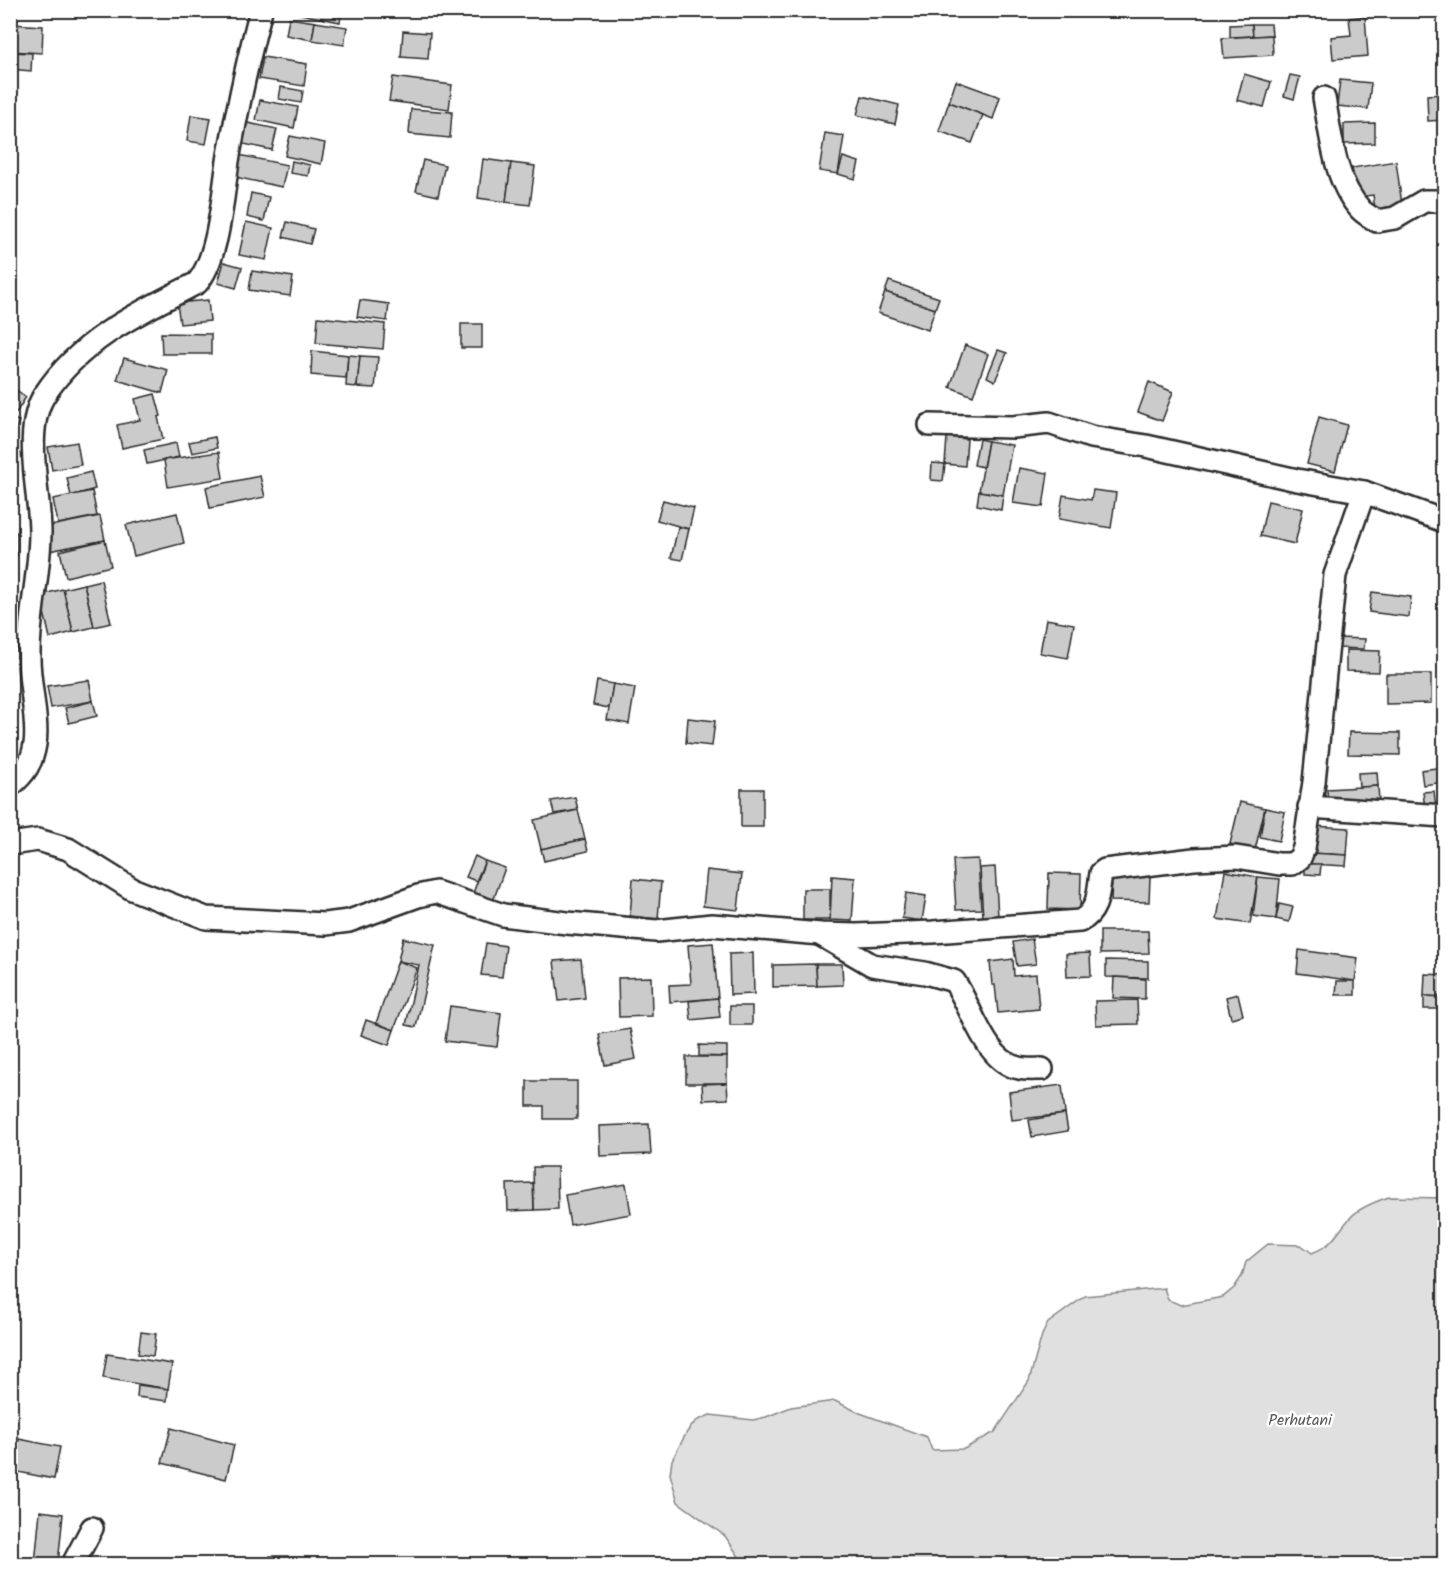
<svg xmlns="http://www.w3.org/2000/svg" width="1455" height="1575" viewBox="0 0 1455 1575" font-family="Kalam,sans-serif">
<rect width="100%" height="100%" fill="#fff"/>
<filter id="ink" filterUnits="userSpaceOnUse"><feTurbulence type="fractalNoise" baseFrequency=".0167" numOctaves="2"/><feDisplacementMap in="SourceGraphic" scale="12" xChannelSelector="R" yChannelSelector="G"/><feConvolveMatrix kernelMatrix="1 2 1 2 8 2 1 2 1" color-interpolation-filters="sRGB"/></filter>
<g filter="url(#ink)">
<path fill="#e0e0e0" stroke="#868686" stroke-width="1.5" d="M1389 1197 1444 1198V1564H744L725 1536 678 1502 670 1474 672 1460 687 1432 696 1421 710 1415 753 1420 766 1417 791 1407 835 1401 860 1413 927 1437 932 1450 964 1449 995 1432 1029 1381 1042 1335 1048 1323 1085 1296 1164 1288 1168 1300 1181 1305 1223 1297 1234 1288 1242 1276 1246 1262 1268 1244 1301 1245 1312 1253C1335 1244 1336 1233 1351 1217 1360 1207 1377 1201 1389 1197Z"/>
<g fill="#cbcbcb" stroke="#2b2b2b" stroke-width="1.5">
<polygon points="281,10 342,10 340,22"/>
<polygon points="1365,16 1368,56 1333,59 1331,37 1351,35 1349,18"/>
<polygon points="289,18 315,22 312,40 286,35"/>
<polygon points="315,22 347,27 344,45 312,40"/>
<polygon points="10,24 43,26 42,53 10,51"/>
<polygon points="1252,24 1253,36 1230,37 1230,25"/>
<polygon points="1252,24 1271,24 1272,35 1253,36"/>
<polygon points="403,31 430,33 428,59 401,57"/>
<polygon points="1272,35 1273,55 1224,58 1222,38"/>
<polygon points="10,52 32,53 31,71 10,69"/>
<polygon points="263,57 307,64 304,86 259,79"/>
<polygon points="1244,74 1271,82 1264,107 1237,100"/>
<polygon points="1290,75 1300,77 1294,99 1284,96"/>
<polygon points="393,77 452,85 449,109 389,101"/>
<polygon points="1340,80 1371,83 1368,109 1337,106"/>
<polygon points="956,81 1000,97 993,119 949,102"/>
<polygon points="281,87 303,91 301,103 279,99"/>
<polygon points="1444,94 1444,120 1428,121 1427,95"/>
<polygon points="862,96 899,105 895,124 857,115"/>
<polygon points="260,100 298,107 294,128 256,120"/>
<polygon points="949,102 983,115 972,143 939,131"/>
<polygon points="411,109 452,112 450,138 409,134"/>
<polygon points="191,115 211,118 206,144 187,141"/>
<polygon points="243,122 277,129 272,150 239,143"/>
<polygon points="1375,123 1375,143 1344,144 1344,124"/>
<polygon points="825,133 844,136 838,174 819,171"/>
<polygon points="290,136 325,143 321,164 285,156"/>
<polygon points="239,155 287,165 282,187 235,177"/>
<polygon points="843,157 859,162 855,179 838,174"/>
<polygon points="483,159 511,163 506,202 478,198"/>
<polygon points="423,160 445,165 438,196 416,191"/>
<polygon points="292,161 310,165 308,176 290,173"/>
<polygon points="1396,161 1402,205 1375,209 1373,195 1357,197 1352,168"/>
<polygon points="511,163 535,166 530,205 506,202"/>
<polygon points="251,193 269,197 264,221 247,217"/>
<polygon points="246,222 273,228 266,260 239,255"/>
<polygon points="287,222 314,229 310,244 283,237"/>
<polygon points="224,262 242,267 236,288 218,283"/>
<polygon points="252,271 293,277 290,296 249,290"/>
<polygon points="889,281 939,298 935,309 885,292"/>
<polygon points="885,292 935,309 928,330 878,313"/>
<polygon points="208,300 210,321 180,324 177,303"/>
<polygon points="360,300 389,304 387,321 357,317"/>
<polygon points="318,317 385,324 383,349 316,343"/>
<rect x="461" y="324" width="21" height="24"/>
<polygon points="161,333 211,334 211,354 162,354"/>
<polygon points="965,345 988,354 973,396 950,387"/>
<polygon points="998,350 1007,353 995,381 987,377"/>
<polygon points="312,351 348,355 346,378 311,375"/>
<polygon points="348,355 360,356 357,387 346,386"/>
<polygon points="360,356 378,357 375,388 357,387"/>
<polygon points="124,358 168,370 162,393 117,380"/>
<polygon points="1149,382 1173,392 1162,421 1138,412"/>
<polygon points="15,389 26,397 16,413 10,409 10,396"/>
<polygon points="155,394 161,416 158,417 163,439 122,448 117,425 140,420 135,399"/>
<polygon points="1319,417 1347,425 1335,471 1307,464"/>
<polygon points="10,418 19,421 10,445"/>
<polygon points="215,437 217,448 192,453 189,442"/>
<polygon points="947,437 967,439 965,466 945,464"/>
<polygon points="979,439 988,441 983,467 974,465"/>
<polygon points="988,441 1012,445 1003,495 979,491"/>
<polygon points="77,442 81,465 52,470 48,447"/>
<polygon points="176,443 179,457 147,464 144,450"/>
<polygon points="219,452 223,478 168,487 164,460"/>
<polygon points="932,463 945,464 943,481 931,480"/>
<polygon points="1019,468 1048,473 1043,507 1013,503"/>
<polygon points="91,472 95,489 71,496 67,478"/>
<polygon points="260,476 265,497 210,508 206,487"/>
<polygon points="1093,490 1116,493 1111,528 1059,519 1063,495 1091,500"/>
<polygon points="92,491 97,516 58,524 53,499"/>
<polygon points="979,491 1003,495 1001,510 977,505"/>
<polygon points="663,500 694,508 689,529 657,520"/>
<polygon points="1268,501 1303,509 1295,544 1260,536"/>
<polygon points="177,513 184,543 134,556 126,525"/>
<polygon points="100,516 105,540 49,551 45,527"/>
<polygon points="678,527 689,529 682,560 671,558"/>
<rect x="10" y="532" width="7" height="24"/>
<polygon points="105,540 111,566 66,577 60,551"/>
<polygon points="101,580 111,623 94,627 84,584"/>
<polygon points="84,584 94,627 73,632 63,589"/>
<polygon points="63,589 73,632 50,638 40,595"/>
<polygon points="1372,592 1411,597 1409,617 1369,612"/>
<polygon points="1046,619 1074,624 1068,658 1040,653"/>
<polygon points="1338,638 1365,639 1364,649 1338,648"/>
<polygon points="1346,650 1380,651 1379,672 1346,671"/>
<polygon points="1386,674 1431,674 1431,703 1386,704"/>
<polygon points="89,680 93,701 51,708 47,686"/>
<polygon points="597,681 613,684 609,708 593,705"/>
<polygon points="613,684 635,688 629,724 607,720"/>
<polygon points="93,701 97,716 69,723 65,708"/>
<polygon points="688,718 715,721 712,746 686,743"/>
<polygon points="1349,732 1400,733 1400,755 1348,754"/>
<polygon points="1444,767 1444,782 1423,785 1421,770"/>
<polygon points="1377,772 1378,786 1359,787 1358,773"/>
<polygon points="1378,786 1379,802 1328,805 1327,789"/>
<rect x="741" y="789" width="22" height="38"/>
<polygon points="1434,791 1436,808 1425,809 1423,792"/>
<polygon points="575,797 578,810 554,814 551,801"/>
<polygon points="1240,802 1265,808 1255,850 1230,844"/>
<polygon points="1265,808 1285,812 1279,841 1260,837"/>
<polygon points="578,810 585,839 541,849 534,820"/>
<polygon points="1312,826 1349,828 1347,855 1310,853"/>
<polygon points="585,839 588,851 544,861 541,849"/>
<polygon points="1310,853 1347,855 1346,866 1310,864"/>
<polygon points="475,856 485,861 476,881 466,877"/>
<polygon points="978,859 981,909 956,910 953,860"/>
<polygon points="485,861 505,868 493,901 473,893"/>
<polygon points="1305,864 1321,864 1320,875 1305,874"/>
<polygon points="995,867 998,917 983,918 980,868"/>
<polygon points="707,870 742,874 738,910 703,906"/>
<polygon points="1225,871 1258,877 1250,924 1217,919"/>
<polygon points="1049,873 1081,874 1080,910 1048,909"/>
<polygon points="832,876 855,878 852,921 830,920"/>
<polygon points="1112,876 1150,877 1149,902 1111,901"/>
<polygon points="1258,877 1280,879 1276,919 1253,916"/>
<polygon points="633,879 661,882 658,919 630,916"/>
<rect x="803" y="889" width="27" height="31"/>
<polygon points="906,893 926,896 922,921 902,918"/>
<polygon points="1279,904 1293,907 1289,922 1276,919"/>
<polygon points="1100,931 1148,931 1149,953 1100,954"/>
<polygon points="403,938 435,945 416,1027 406,1025 419,965 398,961"/>
<polygon points="1032,939 1036,964 1017,966 1013,942"/>
<polygon points="486,943 506,946 502,977 481,975"/>
<polygon points="713,943 718,998 670,1002 669,985 691,984 688,945"/>
<polygon points="1299,950 1358,958 1355,981 1297,973"/>
<polygon points="753,953 754,994 730,995 729,954"/>
<polygon points="1090,953 1091,976 1067,977 1066,954"/>
<polygon points="581,959 585,998 559,1001 554,961"/>
<polygon points="1013,959 1014,976 1036,974 1039,1009 998,1013 995,985 992,985 990,962"/>
<polygon points="1106,960 1148,961 1148,978 1106,977"/>
<polygon points="398,961 417,968 394,1030 376,1023"/>
<polygon points="816,964 817,986 773,987 773,965"/>
<polygon points="816,964 842,964 843,985 817,986"/>
<polygon points="1425,974 1444,975 1444,997 1424,996"/>
<polygon points="651,977 652,1016 619,1017 618,978"/>
<polygon points="1114,977 1145,979 1145,999 1113,998"/>
<polygon points="1337,981 1355,981 1355,995 1336,995"/>
<polygon points="1238,994 1243,1015 1231,1018 1226,997"/>
<polygon points="1424,996 1444,997 1444,1009 1424,1009"/>
<polygon points="718,998 720,1017 691,1020 689,1001"/>
<polygon points="1137,1000 1138,1024 1096,1025 1095,1001"/>
<polygon points="450,1006 501,1013 497,1047 445,1041"/>
<rect x="730" y="1006" width="22" height="19"/>
<polygon points="366,1020 394,1030 389,1045 361,1035"/>
<polygon points="630,1029 636,1059 605,1065 599,1034"/>
<polygon points="699,1045 727,1046 727,1057 699,1056"/>
<rect x="686" y="1057" width="41" height="26"/>
<polygon points="527,1081 577,1081 577,1119 544,1119 544,1106 527,1106"/>
<polygon points="727,1083 728,1099 703,1100 702,1084"/>
<polygon points="1062,1085 1065,1114 1012,1120 1009,1092"/>
<polygon points="1065,1114 1068,1131 1032,1137 1029,1120"/>
<polygon points="649,1124 651,1154 600,1156 599,1126"/>
<polygon points="533,1167 557,1167 558,1209 534,1210"/>
<polygon points="533,1183 534,1210 508,1211 507,1184"/>
<polygon points="626,1184 631,1214 570,1225 565,1195"/>
<polygon points="141,1332 156,1334 153,1356 138,1354"/>
<polygon points="107,1354 172,1364 168,1389 103,1378"/>
<polygon points="138,1385 168,1389 167,1401 137,1397"/>
<polygon points="171,1428 234,1445 226,1479 162,1463"/>
<polygon points="19,1439 60,1447 54,1479 13,1471"/>
<polygon points="40,1511 63,1514 58,1564 35,1564"/>
<polygon points="270,1556 288,1556 289,1564 270,1564"/>
</g>
<g fill="none" stroke-linecap="round" stroke-linejoin="round">
<defs>
<g id="minor">
<path d="M1324 98C1331 134 1334 182 1361 210 1365 214 1372 218 1377 221L1395 218 1424 201H1444"/>
<polyline points="930,425 1013,427 1049,423 1091,437 1146,446 1297,480 1364,492 1444,521"/>
<path d="M10 786C25 774 32 763 35 744 39 719 28 681 29 654 29 613 40 573 40 532 40 492 22 429 45 394 81 339 140 312 197 283 220 257 223 189 229 155 238 106 248 58 261 10"/>
<polyline points="1309,807 1444,816"/>
<path d="M10 844 38 840 68 849 132 889 206 918 325 924 349 921 418 896 436 892 503 915 567 923 656 931 712 925 821 934 856 935 933 932 1080 921C1099 911 1098 892 1101 873L1105 870 1194 859 1236 857 1279 864H1292L1300 858 1304 848 1314 782 1335 575 1364 492"/>
<path d="M821 935 872 965 925 973 954 981C972 1007 985 1062 1019 1068 1026 1070 1034 1069 1042 1069"/>
<polyline points="73,1564 92,1528"/>
</g>
</defs>
<use href="#minor" stroke="#2b2b2b" stroke-width="26"/>
<use href="#minor" stroke="#fff" stroke-width="21"/>
</g>
</g>
<g text-anchor="middle" stroke-width="5" stroke-linejoin="round" paint-order="stroke">
<g font-size="16" fill="#585858" stroke="#fff">
<text x="1300" y="1425">Perhutani</text>
</g>
</g>
<rect width="1455" height="1575" fill="none" stroke="#fff" stroke-width="36"/>
<rect x="18" y="18" width="1419" height="1539" fill="none" stroke="#2b2b2b" stroke-width="2" filter="url(#ink)"/>
</svg>
